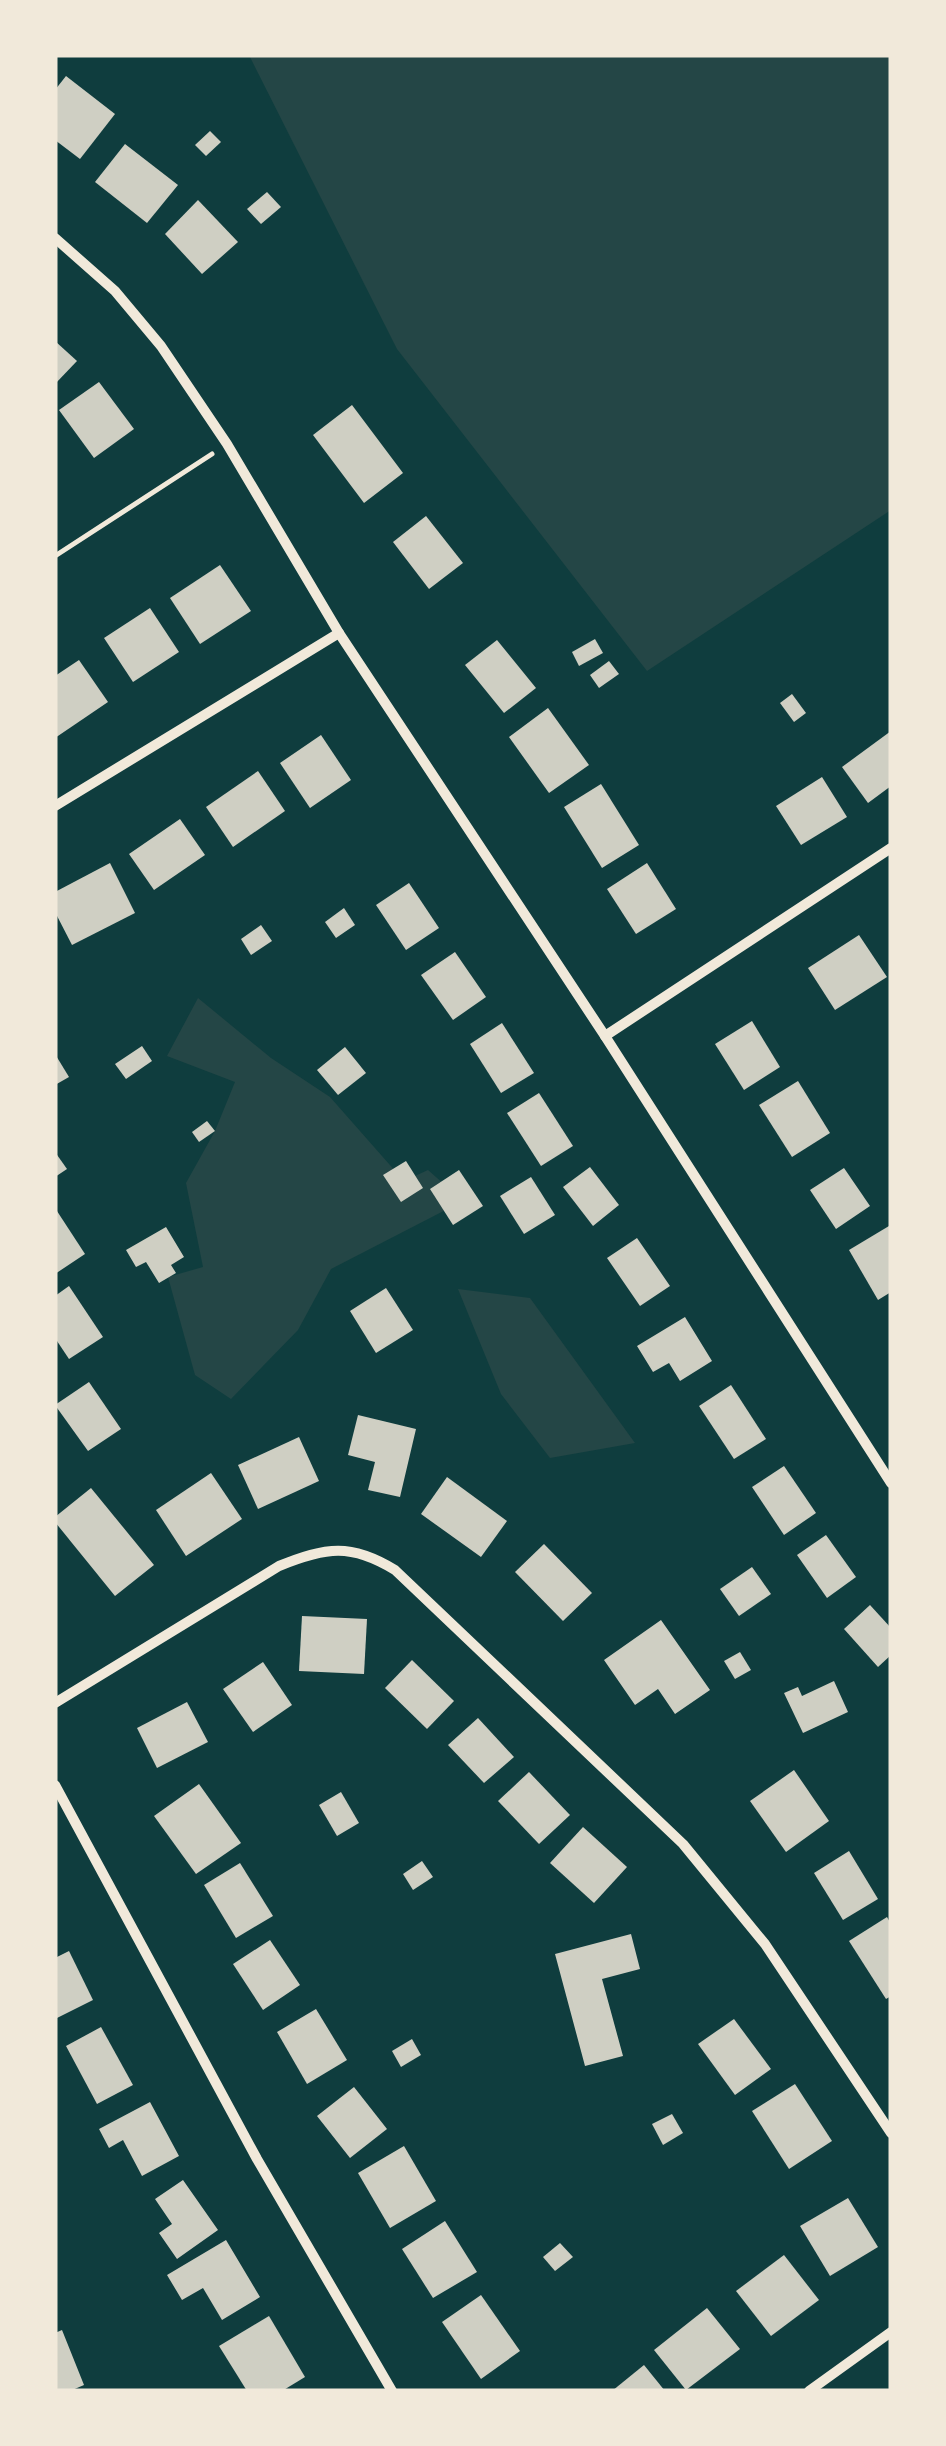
<svg xmlns="http://www.w3.org/2000/svg" width="946" height="2446" viewBox="0 0 946 2446" font-family="Signika,sans-serif">
<rect width="100%" height="100%" fill="#0f3d3e"/>
<g fill="#244646">
<polygon points="249,55 891,55 891,510 647,671 397,349"/>
<polygon points="198,998 271,1058 330,1097 404,1181 428,1170 463,1201 331,1269 298,1330 231,1399 195,1375 168,1277 203,1267 186,1183 215,1131 235,1082 167,1056"/>
<polygon points="458,1289 530,1298 635,1443 550,1458 501,1394"/>
</g>
<g fill="#cfcfc3">
<polygon points="66,76 115,114 80,159 55,140 55,90"/>
<polygon points="210,131 221,142 206,156 195,145"/>
<polygon points="125,144 178,185 147,223 95,182"/>
<polygon points="267,192 281,207 261,224 247,209"/>
<polygon points="198,200 238,242 202,274 165,234"/>
<polygon points="55,341 77,361 55,384"/>
<polygon points="99,382 134,429 94,458 59,410"/>
<polygon points="352,405 403,473 364,503 313,435"/>
<polygon points="426,516 463,563 429,589 393,542"/>
<polygon points="220,565 251,611 200,644 170,598"/>
<polygon points="150,608 179,652 133,682 104,638"/>
<polygon points="595,639 603,653 579,666 572,652"/>
<polygon points="497,640 536,688 504,713 465,665"/>
<polygon points="79,660 108,702 55,738 55,676"/>
<polygon points="609,661 619,674 599,688 590,675"/>
<polygon points="792,694 806,713 794,722 780,703"/>
<polygon points="548,708 589,765 549,793 509,737"/>
<polygon points="891,731 891,786 868,803 842,767"/>
<polygon points="321,735 351,780 310,808 280,763"/>
<polygon points="258,771 285,811 233,847 206,807"/>
<polygon points="822,777 847,817 801,845 776,806"/>
<polygon points="601,784 639,845 602,868 564,807"/>
<polygon points="180,819 205,855 154,890 129,854"/>
<polygon points="110,863 135,913 72,945 55,912 55,892"/>
<polygon points="647,863 676,909 636,934 607,889"/>
<polygon points="409,883 439,928 406,950 376,905"/>
<polygon points="344,908 355,925 336,938 325,922"/>
<polygon points="261,925 272,941 251,955 241,939"/>
<polygon points="859,935 887,977 835,1010 808,968"/>
<polygon points="455,952 486,997 453,1020 421,975"/>
<polygon points="752,1021 780,1067 744,1090 715,1044"/>
<polygon points="502,1023 534,1073 501,1093 470,1044"/>
<polygon points="142,1046 152,1061 126,1079 115,1064"/>
<polygon points="345,1047 366,1073 338,1095 317,1070"/>
<polygon points="55,1054 69,1077 55,1085"/>
<polygon points="798,1081 830,1133 792,1157 759,1105"/>
<polygon points="539,1093 573,1146 541,1166 507,1113"/>
<polygon points="207,1121 215,1131 199,1142 192,1132"/>
<polygon points="55,1152 67,1169 55,1177"/>
<polygon points="406,1161 423,1188 401,1202 383,1175"/>
<polygon points="590,1167 619,1205 593,1226 563,1187"/>
<polygon points="844,1168 870,1206 836,1229 810,1190"/>
<polygon points="459,1170 483,1206 453,1225 430,1189"/>
<polygon points="531,1177 555,1215 524,1234 500,1196"/>
<polygon points="55,1208 85,1254 55,1274"/>
<polygon points="889,1226 891,1292 878,1300 849,1250"/>
<polygon points="166,1227 184,1257 171,1265 176,1273 159,1283 146,1262 136,1267 126,1250"/>
<polygon points="637,1238 670,1286 640,1306 607,1258"/>
<polygon points="69,1286 103,1337 69,1359 55,1338 55,1296"/>
<polygon points="386,1288 413,1330 376,1353 350,1311"/>
<polygon points="685,1317 712,1361 680,1381 669,1363 653,1372 637,1346"/>
<polygon points="89,1382 121,1429 88,1451 55,1405"/>
<polygon points="731,1385 766,1439 734,1459 699,1406"/>
<polygon points="358,1415 416,1429 400,1497 368,1490 375,1462 348,1455"/>
<polygon points="299,1437 319,1481 258,1509 238,1465"/>
<polygon points="784,1466 816,1513 784,1535 752,1487"/>
<polygon points="211,1473 242,1519 186,1556 156,1510"/>
<polygon points="447,1477 507,1521 481,1557 421,1514"/>
<polygon points="91,1488 154,1565 115,1596 55,1522 55,1517"/>
<polygon points="826,1535 856,1577 827,1598 797,1555"/>
<polygon points="544,1544 592,1593 563,1621 515,1572"/>
<polygon points="752,1567 771,1594 739,1616 720,1589"/>
<polygon points="870,1605 891,1628 891,1655 878,1667 844,1629"/>
<polygon points="302,1616 367,1619 364,1674 299,1671"/>
<polygon points="661,1620 710,1690 675,1714 658,1689 635,1705 604,1660"/>
<polygon points="740,1652 751,1670 735,1679 724,1661"/>
<polygon points="412,1660 454,1701 427,1729 385,1688"/>
<polygon points="263,1662 292,1705 253,1732 223,1689"/>
<polygon points="834,1681 848,1712 803,1733 784,1693 798,1687 802,1696"/>
<polygon points="187,1702 208,1742 157,1768 137,1728"/>
<polygon points="478,1718 514,1757 484,1783 448,1745"/>
<polygon points="794,1770 829,1821 786,1852 750,1801"/>
<polygon points="529,1772 570,1815 539,1844 498,1801"/>
<polygon points="199,1784 241,1843 196,1874 154,1816"/>
<polygon points="341,1792 359,1823 337,1836 319,1805"/>
<polygon points="583,1827 627,1867 594,1903 550,1863"/>
<polygon points="849,1851 878,1899 843,1920 814,1873"/>
<polygon points="422,1861 433,1877 413,1890 403,1874"/>
<polygon points="240,1863 273,1916 236,1938 204,1885"/>
<polygon points="887,1917 891,1924 891,1996 886,1999 849,1941"/>
<polygon points="631,1934 640,1969 602,1979 623,2056 585,2066 555,1954"/>
<polygon points="270,1940 300,1985 263,2010 233,1964"/>
<polygon points="69,1951 93,2000 55,2019 55,1958"/>
<polygon points="316,2009 347,2060 307,2084 277,2032"/>
<polygon points="734,2019 771,2069 735,2095 698,2044"/>
<polygon points="101,2027 133,2085 97,2104 66,2046"/>
<polygon points="412,2039 421,2055 401,2067 392,2051"/>
<polygon points="795,2084 832,2141 789,2169 752,2111"/>
<polygon points="354,2087 387,2129 350,2158 317,2116"/>
<polygon points="150,2102 179,2156 142,2176 123,2140 109,2148 99,2129"/>
<polygon points="672,2114 683,2133 663,2145 652,2124"/>
<polygon points="404,2146 436,2201 390,2228 358,2173"/>
<polygon points="183,2180 218,2230 177,2259 159,2233 172,2224 155,2199"/>
<polygon points="848,2198 878,2247 830,2276 800,2226"/>
<polygon points="445,2221 477,2272 433,2298 402,2249"/>
<polygon points="226,2240 260,2297 222,2320 203,2288 182,2300 167,2275"/>
<polygon points="560,2243 573,2257 555,2271 543,2257"/>
<polygon points="784,2255 819,2300 771,2336 736,2291"/>
<polygon points="481,2295 520,2351 481,2379 442,2322"/>
<polygon points="707,2308 740,2349 686,2390 654,2350"/>
<polygon points="269,2316 305,2377 282,2391 247,2391 219,2346"/>
<polygon points="62,2330 84,2385 70,2391 55,2391 55,2333"/>
<polygon points="644,2365 665,2391 612,2391"/>
</g>
<g fill="none" stroke-linecap="round" stroke-linejoin="round">
<polyline stroke="#f1e9da" stroke-width="5" points="55,556 212,454"/>
<g stroke="#f1e9da" stroke-width="10">
<polyline points="55,238 115,291 161,346 227,444 339,633 605,1036 891,1483"/>
<polyline points="55,806 339,633"/>
<polyline points="605,1036 891,848"/>
<path d="M55 1703 279 1566C326 1547 351 1543 395 1570L683 1844 765 1944 891 2133"/>
<polyline points="55,1785 257,2159 392,2391"/>
<polyline points="809,2391 891,2332"/>
</g>
</g>
<rect width="946" height="2446" fill="none" stroke="#f1e9da" stroke-width="115"/>
</svg>
